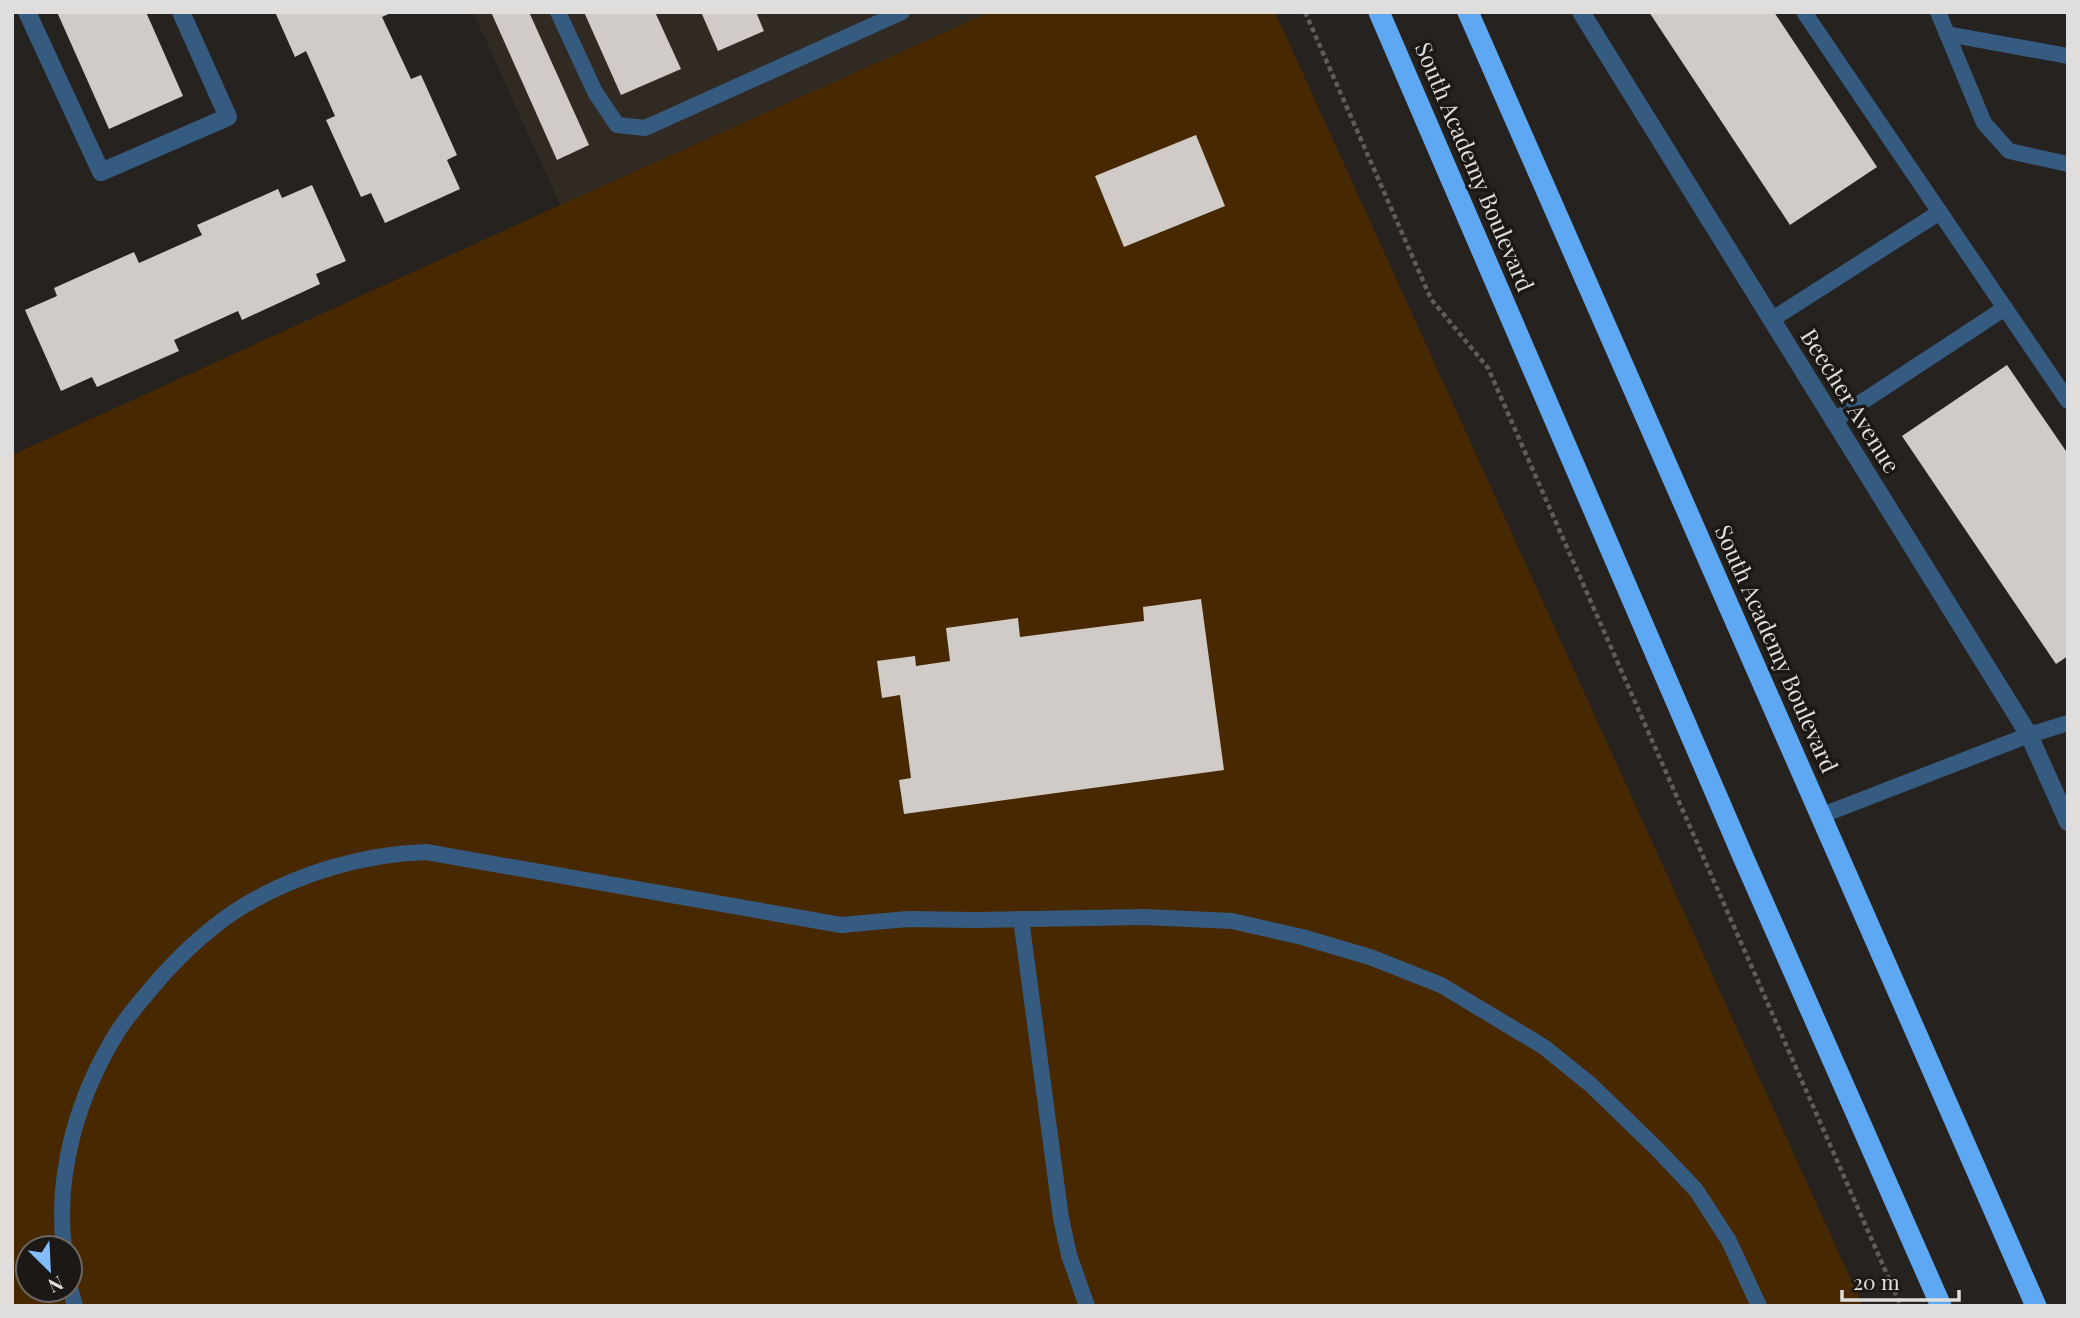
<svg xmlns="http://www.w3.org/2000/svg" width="2080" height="1318" viewBox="0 0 2080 1318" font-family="'Playfair Display',serif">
<rect width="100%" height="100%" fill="#25221f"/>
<polygon fill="#312a22" points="473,12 990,12 560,205"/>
<path fill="#472800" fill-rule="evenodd" d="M990 12H1275L1863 1306H12V455L560 205ZM28 1248H70V1290H28Z"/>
<g fill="#d0cbc7">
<polygon points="57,12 146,12 183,96 109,129"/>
<polygon points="275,12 393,12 382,17 411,79 421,75 457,155 447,160 460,189 385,223 371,193 361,197 326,120 335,116 306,51 295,57"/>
<polygon points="491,12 529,12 589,145 557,160"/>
<polygon points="584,12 655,12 681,69 621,95"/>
<polygon points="701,12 756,12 764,31 718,51"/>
<polygon points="1649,12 1774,12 1877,167 1790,225"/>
<polygon points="1196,135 1225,206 1124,247 1095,176"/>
<polygon points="312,185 346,261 316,274 320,284 242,320 238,311 174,340 179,351 97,387 92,377 61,391 25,310 57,296 54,288 134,252 139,263 202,235 197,225 278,189 282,198"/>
<polygon points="2007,365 2068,454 2068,656 2056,664 1902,436"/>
<polygon points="1201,599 1224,770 904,814 899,780 911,778 900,695 882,698 877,661 915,656 916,666 950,661 946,628 1018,618 1020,637 1144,621 1143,607"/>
</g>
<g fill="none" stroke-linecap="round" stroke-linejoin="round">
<polyline stroke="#5f5c59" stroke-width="4.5" stroke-dasharray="5 3.5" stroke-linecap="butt" points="1305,12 1431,299 1488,368 1901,1306"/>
<g stroke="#365b81" stroke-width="16">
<polyline points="558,12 595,92 617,125 645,128 902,12"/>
<polyline points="1804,12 2068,401"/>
<polyline points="1938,12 1984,123 2009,151 2068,164"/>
<polyline points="1947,34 2068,56"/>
<polyline points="1771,320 1940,212"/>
<polyline points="1833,421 2005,308"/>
<polyline points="1820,816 2029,735 2068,723"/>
<polyline points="1021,919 1061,1218 1069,1255 1087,1306"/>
<path d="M64 1248C55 1173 78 1095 118 1031 128 1015 142 1000 154 985 180 955 210 926 245 905 299 873 364 854 426 852L841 925 908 919 975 920 1144 917 1232 921 1302 937 1370 957 1441 985 1544 1047 1591 1085 1657 1149 1696 1190 1729 1241 1759 1306"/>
<polyline points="70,1288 75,1306"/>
</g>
<g stroke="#365b81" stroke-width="18">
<polyline points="27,12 101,172 228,117 181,12"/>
<polyline points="1581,12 2029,735 2068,822"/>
</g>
<g stroke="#5ea7f3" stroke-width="21">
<polyline points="1379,12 1744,859 1941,1306"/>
<polyline points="1468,12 2036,1306"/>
</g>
</g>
<g text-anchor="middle" stroke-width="7" stroke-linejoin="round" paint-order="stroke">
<g font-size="23" fill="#e0dedc" stroke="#1b1815">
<text transform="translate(1474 167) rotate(67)" y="8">South Academy Boulevard</text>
<text transform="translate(1850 401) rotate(58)" y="8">Beecher Avenue</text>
<text transform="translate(1776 649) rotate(66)" y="8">South Academy Boulevard</text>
</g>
</g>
<rect width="2080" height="1318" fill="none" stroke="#e0dedc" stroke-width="28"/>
<g transform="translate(49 1269) rotate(156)"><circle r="33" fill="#1b1815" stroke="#6a6765" stroke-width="2"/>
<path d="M0-5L12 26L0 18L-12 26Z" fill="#82bcfa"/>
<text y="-10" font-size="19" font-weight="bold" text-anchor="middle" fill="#e0dedc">N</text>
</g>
<path d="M1842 1290v10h117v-10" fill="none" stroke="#e0dedc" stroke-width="3.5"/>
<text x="1853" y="1290" font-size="21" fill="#e0dedc" stroke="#1b1815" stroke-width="5" paint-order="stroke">20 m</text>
</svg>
